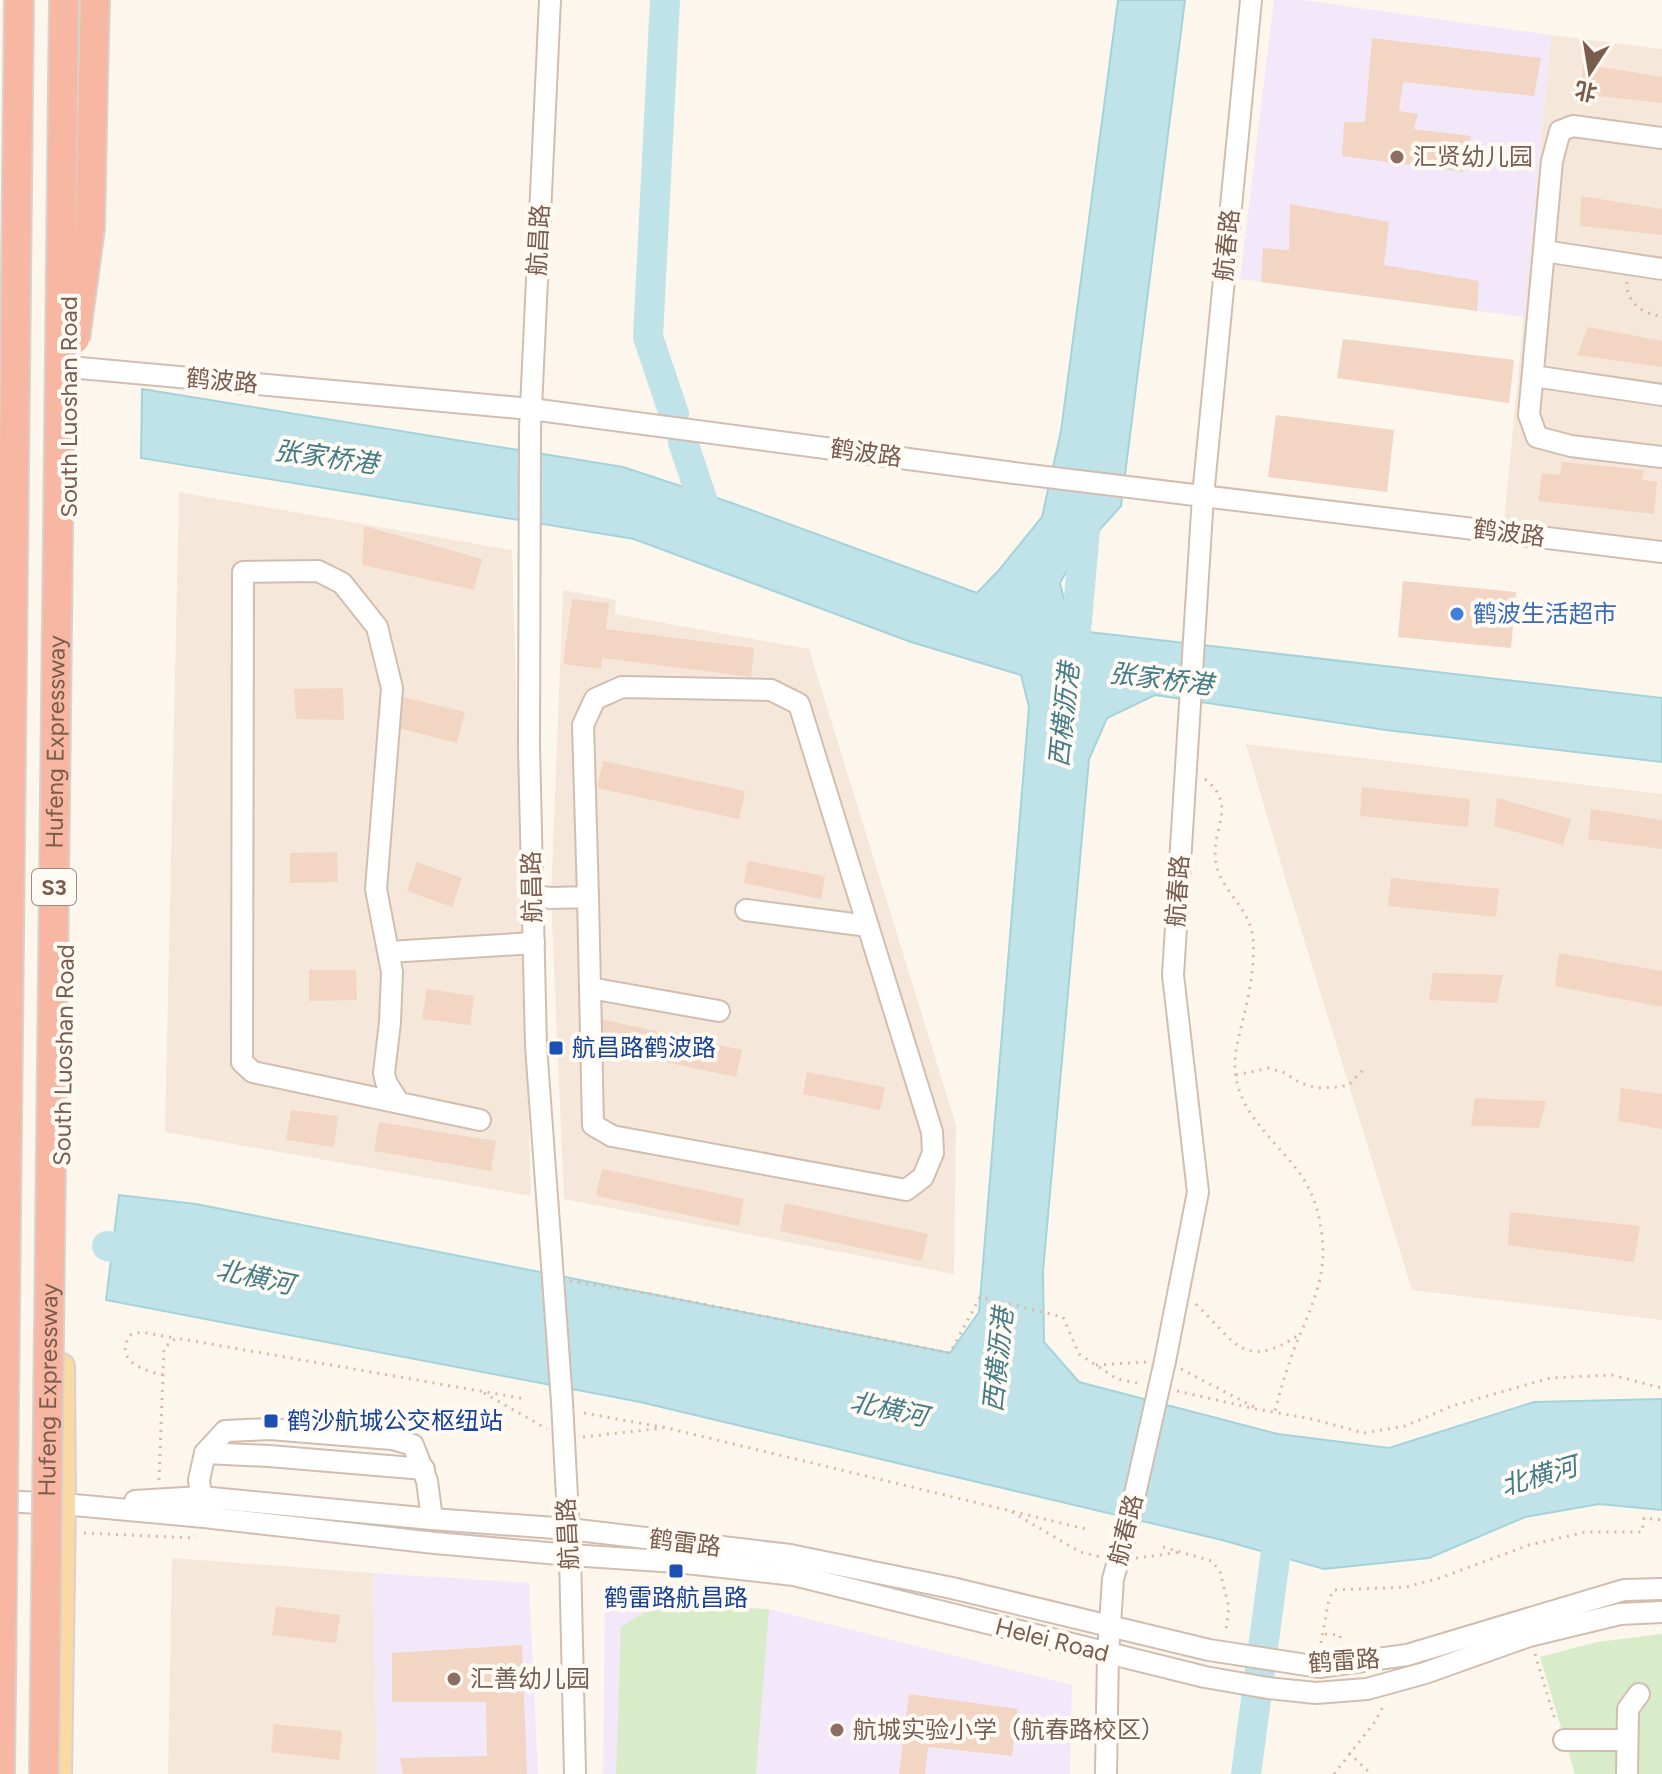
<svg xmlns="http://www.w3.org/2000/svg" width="1662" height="1774" viewBox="0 0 1662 1774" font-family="Figtree,'Noto Sans SC',sans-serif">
<rect width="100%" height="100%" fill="#fdf6ec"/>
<g fill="#f5e8da">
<polygon points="1551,35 1662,49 1662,542 1504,522"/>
<polygon points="179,492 512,550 531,1196 165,1132"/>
<polygon points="563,590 616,600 615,614 809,649 956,1125 954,1274 564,1199 551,898"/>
<polygon points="1246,744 1662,794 1662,1320 1412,1290 1287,884"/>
<polygon points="172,1558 373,1573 377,1774 168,1774"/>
</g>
<g fill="#f3e8fa">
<polygon points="1274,0 1303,0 1551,35 1524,317 1240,279"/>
<polygon points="373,1573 529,1583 538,1774 377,1774"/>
<polygon points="605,1604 769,1609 1072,1685 1070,1774 603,1774"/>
</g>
<g fill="#d8ecc9">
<polygon points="654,1606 769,1609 756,1774 616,1774 621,1627"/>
<polygon points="1662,1634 1662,1774 1575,1774 1540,1657 1597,1642"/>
</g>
<polygon fill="#bfe3e8" stroke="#a5d3da" stroke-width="2" points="1118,0 1185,0 1121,506 1074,558 1060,583 1068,616 1080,631 1662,698 1662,762 1386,730 1155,695 1107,718 1089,759 1043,1271 1044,1342 1079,1382 1278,1434 1389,1448 1534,1402 1662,1399 1662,1510 1599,1504 1525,1517 1429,1558 1324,1569 1222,1540 640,1402 106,1300 119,1195 196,1204 950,1353 979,1312 1029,707 1021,675 911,642 634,539 141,458 142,389 623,467 732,503 977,593 999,570 1042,517 1061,431"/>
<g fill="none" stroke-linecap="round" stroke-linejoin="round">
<g stroke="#bfe3e8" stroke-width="30">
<polyline points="665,0 648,337 674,414"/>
<polyline points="683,442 712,529"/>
<polyline points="1073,666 1087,507"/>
<polyline points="107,1246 154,1256"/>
<polyline points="1246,1774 1281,1514"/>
</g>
</g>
<g fill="#f3d5c3">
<polygon points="1372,38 1541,58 1534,96 1403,82 1399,111 1418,114 1414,129 1471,136 1463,172 1342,156 1344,122 1365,122"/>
<polygon points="1583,64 1662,77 1662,103 1582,94"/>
<polygon points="1581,196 1662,209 1662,235 1580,226"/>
<polygon points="1290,204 1389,222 1384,265 1479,281 1477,311 1261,282 1263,248 1289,250"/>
<polygon points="1588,327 1662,341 1662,367 1577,355"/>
<polygon points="1343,339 1514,360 1509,403 1337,378"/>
<polygon points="1276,415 1394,430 1387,492 1268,477"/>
<polygon points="1562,462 1644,470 1642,480 1657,482 1654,514 1538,501 1542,473 1560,475"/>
<polygon points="364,526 482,559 474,590 362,565"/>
<polygon points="1403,581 1516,592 1511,648 1398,637"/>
<polygon points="572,599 609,603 606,629 754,648 751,677 602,658 601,669 563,664"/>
<polygon points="343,688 344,720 296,719 294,689"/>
<polygon points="403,697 465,712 457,743 395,727"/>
<polygon points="603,761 745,791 739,819 597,788"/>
<polygon points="1362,787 1470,799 1468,827 1360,816"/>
<polygon points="1497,798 1571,819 1563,845 1494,826"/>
<polygon points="1591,809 1662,820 1662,849 1588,839"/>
<polygon points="337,852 338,882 290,883 290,853"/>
<polygon points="748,861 825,876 821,899 744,883"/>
<polygon points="417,862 462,878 452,907 407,891"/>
<polygon points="1391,878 1499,889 1496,917 1388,906"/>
<polygon points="1559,953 1662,971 1662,1007 1555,986"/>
<polygon points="309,970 356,970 357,1000 309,1001"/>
<polygon points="1433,973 1503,975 1497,1003 1429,1000"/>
<polygon points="427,989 474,996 470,1025 422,1019"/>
<polygon points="600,1019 742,1050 736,1077 594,1047"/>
<polygon points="807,1072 885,1087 880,1110 803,1094"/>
<polygon points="1621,1088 1662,1094 1662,1129 1618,1121"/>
<polygon points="1475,1098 1546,1101 1539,1128 1471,1126"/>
<polygon points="291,1110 338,1116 334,1147 286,1140"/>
<polygon points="379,1122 496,1141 491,1171 374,1151"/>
<polygon points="602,1169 744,1199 739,1226 596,1196"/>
<polygon points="785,1203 928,1234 922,1261 780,1231"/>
<polygon points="1510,1212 1640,1226 1634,1262 1508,1245"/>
<polygon points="276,1606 340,1615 336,1643 272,1635"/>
<polygon points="522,1645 527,1774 403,1774 400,1758 487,1756 486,1702 392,1702 392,1653"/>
<polygon points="909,1694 1018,1709 1012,1756 928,1747 925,1774 899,1774"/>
<polygon points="274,1724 342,1731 339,1760 271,1752"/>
</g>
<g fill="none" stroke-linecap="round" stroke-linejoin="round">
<defs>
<g id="minor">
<polyline points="550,0 530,430 529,746 536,1046 562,1402 570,1555 575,1774"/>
<polyline points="1662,138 1573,126 1560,131 1552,161 1529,415 1537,437 1571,446 1662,457"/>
<polyline points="1544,251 1662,269"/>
<polyline points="69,367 531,409 1014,473 1662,552"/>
<polyline points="1533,376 1662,395"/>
<polyline points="533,896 551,898 588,897 583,725 595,699 622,687 771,690 799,704 932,1132 933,1153 923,1177 906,1190 612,1136 593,1125 588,897"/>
<polyline points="746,910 868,926"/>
<polyline points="389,952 534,943"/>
<polyline points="590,988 719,1011"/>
<polyline points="399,1103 386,1082 384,1073 390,1022 392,972 376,889 392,688 377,627 342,583 318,571 243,572 242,1062 253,1072 480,1120"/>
<polyline points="1165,1361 1198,1192 1173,975 1203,496 1251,0"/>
<polyline points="205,1453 269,1456 424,1469"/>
<polyline points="0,1501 63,1504 204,1517 435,1543 570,1555 677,1562 794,1575 1205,1677 1268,1688 1316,1693 1367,1689 1425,1673 1529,1636 1620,1614 1662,1612"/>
<polyline points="135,1501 201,1497 432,1519 569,1529 790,1555 952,1588 1209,1650 1319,1667 1407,1655 1624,1590 1662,1589"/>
<polyline points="203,1510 199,1480 205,1453 225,1431 270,1429 392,1439 413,1445 427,1481 432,1519"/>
<polyline points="1564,1740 1626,1740"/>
<polyline points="1106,1774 1108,1654 1113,1579 1126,1534"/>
<polyline points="1627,1774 1628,1709 1639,1694"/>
</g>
<polyline id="major" points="59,1774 63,1504 62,1366"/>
<polyline id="highway" points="93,77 95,0"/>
</defs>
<use href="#minor" stroke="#d1beb0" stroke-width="24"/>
<use href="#major" stroke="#dad1cd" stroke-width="28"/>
<use href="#highway" stroke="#dad1cd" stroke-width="32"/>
<g stroke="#d9b8a5" stroke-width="3" stroke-dasharray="2 6" stroke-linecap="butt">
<path d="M1627 282C1625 302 1644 315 1662 316"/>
<path d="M1205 779C1239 807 1210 828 1216 863 1221 891 1250 908 1253 938 1255 964 1250 990 1244 1015 1240 1033 1234 1051 1235 1069 1238 1117 1281 1143 1304 1180 1317 1200 1322 1226 1323 1249 1324 1281 1309 1313 1297 1342 1288 1364 1281 1388 1275 1411"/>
<polyline points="1236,1075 1269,1068 1285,1073 1300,1083 1318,1088 1338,1087 1349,1085 1363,1070"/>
<polyline points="570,1281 657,1295 950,1353 980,1297 1063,1317 1079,1354 1117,1379 1142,1384"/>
<path d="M1196 1304C1235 1342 1244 1372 1300 1334"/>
<polyline points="1096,1365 1147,1362"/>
<polyline points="1181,1369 1256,1408"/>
<path d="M163 1375C142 1370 114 1361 130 1335L141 1332 175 1338"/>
<polyline points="1177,1391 1256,1409 1312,1419 1364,1433 1405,1426 1452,1406 1550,1378 1612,1375 1662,1388"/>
<polyline points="484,1393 547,1429"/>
<polyline points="584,1413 667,1428 1090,1530"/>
<polyline points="583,1437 663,1428"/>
<polyline points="159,1480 164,1348 176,1338 526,1399"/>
<polyline points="1012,1512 1080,1552 1101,1557"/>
<polyline points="84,1533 194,1538 195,1536"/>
<polyline points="1163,1547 1212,1561 1220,1572 1229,1607 1226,1630"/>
<polyline points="1136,1558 1182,1552"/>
<polyline points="1325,1634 1340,1635 1341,1644"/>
<polyline points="1321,1643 1329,1599 1334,1590 1406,1587 1440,1578 1529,1545 1586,1532 1642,1532 1644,1518 1662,1520"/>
<polyline points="1535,1654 1556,1723"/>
<polyline points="1349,1753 1371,1774"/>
<polyline points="1334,1774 1374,1723 1384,1705"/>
</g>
<use href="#minor" stroke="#fff" stroke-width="20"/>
<use href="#major" stroke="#fbd9a5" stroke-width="24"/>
<use href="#highway" stroke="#f7b7a3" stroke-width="28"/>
<defs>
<polyline id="minor-bridge" points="1126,1534 1165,1361"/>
<g id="highway-bridge">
<polyline points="75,339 90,228 93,77"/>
<polyline points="0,1774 19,0"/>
<path id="s1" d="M44 1774 64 0"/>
</g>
</defs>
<use href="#minor-bridge" stroke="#d1beb0" stroke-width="24" stroke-linecap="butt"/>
<use href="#highway-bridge" stroke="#dad1cd" stroke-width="32" stroke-linecap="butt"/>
<use href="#minor-bridge" stroke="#fff" stroke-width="20"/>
<use href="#highway-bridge" stroke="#f7b7a3" stroke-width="28"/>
</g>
<g fill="#8d6e63" stroke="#fffaf3" stroke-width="3">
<circle cx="1397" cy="157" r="8"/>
<circle cx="454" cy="1679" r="8"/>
<circle cx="837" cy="1730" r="8"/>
</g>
<circle fill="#3f7fe0" stroke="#fffaf3" stroke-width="3" cx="1457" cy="614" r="8"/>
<g fill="#1a4fb4" stroke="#fffaf3" stroke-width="3">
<rect x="548" y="1040" width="16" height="16" rx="4"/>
<rect x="263" y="1413" width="16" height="16" rx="4"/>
<rect x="668" y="1563" width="16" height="16" rx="4"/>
</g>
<g text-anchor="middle" stroke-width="8" stroke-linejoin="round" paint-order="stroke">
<rect fill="#fffaf3" stroke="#a28b7f" stroke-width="2" x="32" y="869" width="44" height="36" rx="6"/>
<g font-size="22" font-weight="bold" fill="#7a5c4d">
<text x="54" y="895">S3</text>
</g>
<g font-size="24" fill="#785e54" stroke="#fffaf3" text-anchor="start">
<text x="1413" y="165">汇贤幼儿园</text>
<text x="470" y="1687">汇善幼儿园</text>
<text x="853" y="1738">航城实验小学（航春路校区）</text>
</g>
<g font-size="24" fill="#7a5c4d" stroke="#fffaf3">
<text transform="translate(539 240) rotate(-87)" y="8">航昌路</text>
<text transform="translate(1227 245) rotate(-84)" y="8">航春路</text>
<text transform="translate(222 381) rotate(5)" y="8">鹤波路</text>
<text transform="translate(69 407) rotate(-90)" y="8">South Luoshan Road</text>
<text transform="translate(866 453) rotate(8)" y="8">鹤波路</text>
<text transform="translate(1509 533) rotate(7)" y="8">鹤波路</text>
<text dy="8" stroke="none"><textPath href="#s1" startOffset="1032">Hufeng Expressway</textPath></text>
<text transform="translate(532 887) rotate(-91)" y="8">航昌路</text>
<text transform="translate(1178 891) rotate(-86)" y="8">航春路</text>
<text transform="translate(64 1055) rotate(-89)" y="8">South Luoshan Road</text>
<text dy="8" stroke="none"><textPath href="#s1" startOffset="384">Hufeng Expressway</textPath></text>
<text transform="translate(1126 1530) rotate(-76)" y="8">航春路</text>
<text transform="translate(568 1534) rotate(-93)" y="8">航昌路</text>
<text transform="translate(685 1543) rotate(7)" y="8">鹤雷路</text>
<text transform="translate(1052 1640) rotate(14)" y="8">Helei Road</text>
<text transform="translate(1344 1661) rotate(-4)" y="8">鹤雷路</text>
</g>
<g font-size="24" fill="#366cbe" stroke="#fffaf3" text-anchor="start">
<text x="1473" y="622">鹤波生活超市</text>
</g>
<g font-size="24" fill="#164399" stroke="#fffaf3" text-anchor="start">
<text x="572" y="1056">航昌路鹤波路</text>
<text x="287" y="1429">鹤沙航城公交枢纽站</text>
<text x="676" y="1606" text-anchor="middle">鹤雷路航昌路</text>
</g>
<g font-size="26" font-style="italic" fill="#437c86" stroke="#fffaf3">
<text transform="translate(326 457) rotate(8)" y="9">张家桥港</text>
<text transform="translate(1161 679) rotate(7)" y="9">张家桥港</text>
<text transform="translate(1064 715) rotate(-84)" y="9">西横沥港</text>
<text transform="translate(255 1277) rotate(12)" y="9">北横河</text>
<text transform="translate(998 1360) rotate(-84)" y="9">西横沥港</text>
<text transform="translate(889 1409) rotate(12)" y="9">北横河</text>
<text transform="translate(1539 1476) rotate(-16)" y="9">北横河</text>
</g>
</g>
<g transform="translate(1590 72) rotate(192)" stroke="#fffaf3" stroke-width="6" paint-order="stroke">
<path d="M0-6L14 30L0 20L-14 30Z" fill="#7a5c4d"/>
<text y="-12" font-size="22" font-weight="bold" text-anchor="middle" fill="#7a5c4d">北</text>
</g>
</svg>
